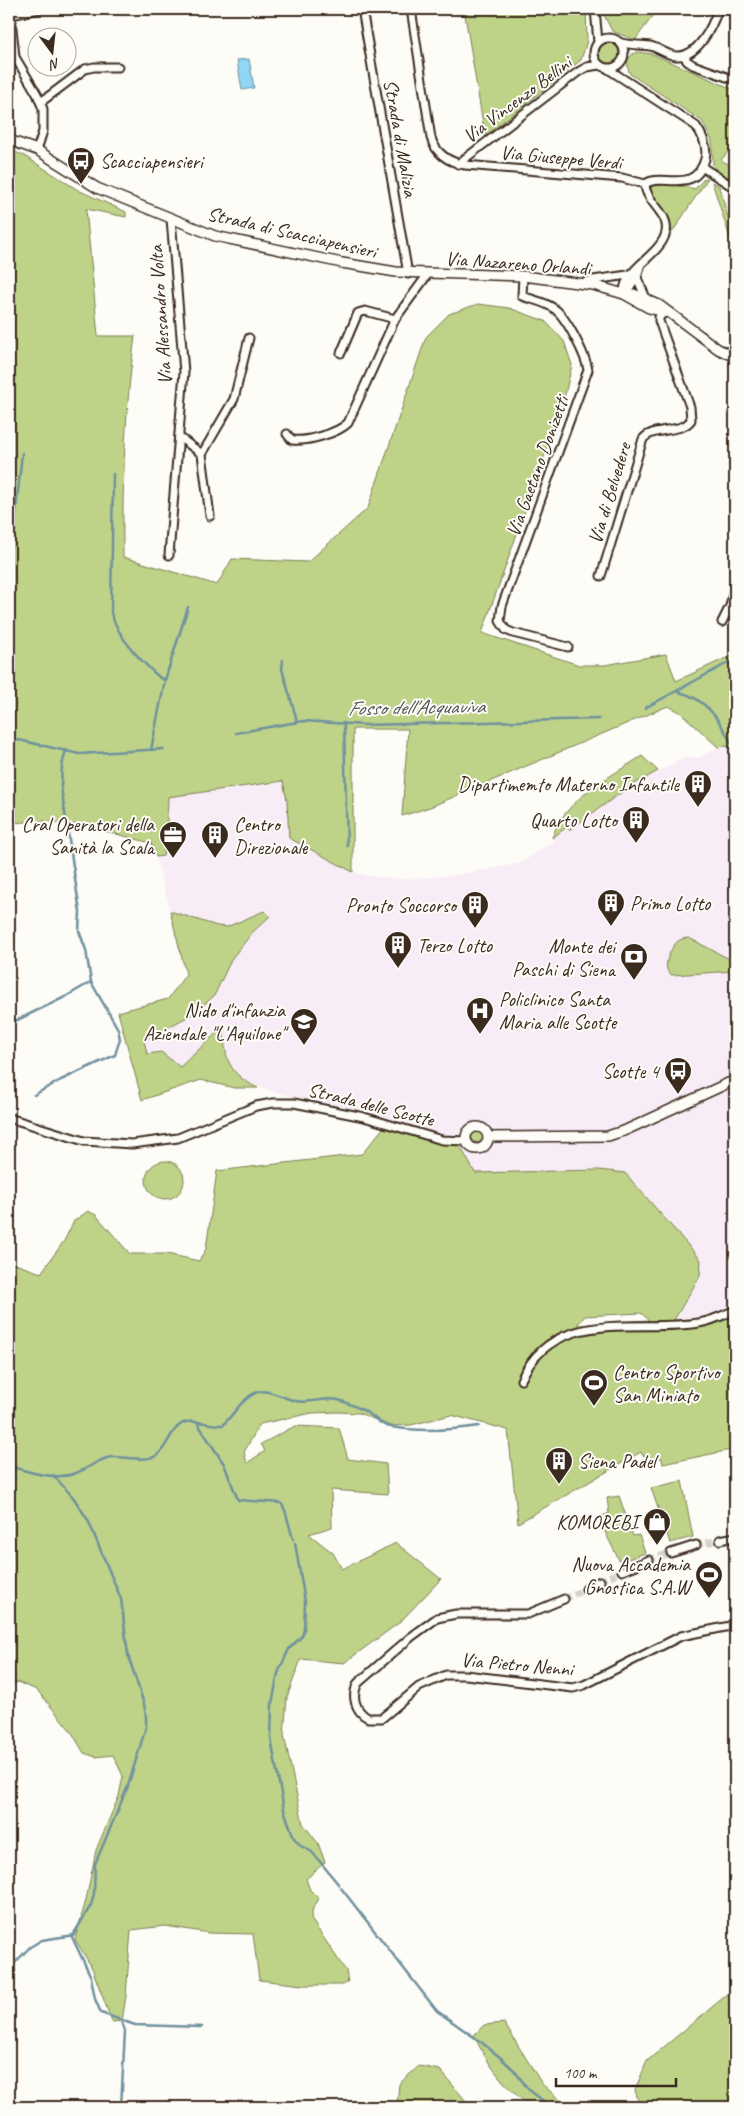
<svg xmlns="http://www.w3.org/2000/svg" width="744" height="2116" viewBox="0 0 744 2116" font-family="Caveat,sans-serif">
<rect width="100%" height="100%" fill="#fdfcf7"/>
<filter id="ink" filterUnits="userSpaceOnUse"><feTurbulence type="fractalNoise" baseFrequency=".02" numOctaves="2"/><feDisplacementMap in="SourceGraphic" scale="10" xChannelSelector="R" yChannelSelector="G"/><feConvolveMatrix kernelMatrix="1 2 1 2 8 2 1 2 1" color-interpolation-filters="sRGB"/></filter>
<g filter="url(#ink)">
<polygon fill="#f8edf6" points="727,746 735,755 735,1306 701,1318 673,1320 700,1276 625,1173 599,1170 474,1173 459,1144 383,1121 384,1118 274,1092 243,1081 236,1073 228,1060 226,1050 224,1026 180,1068 161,1052 147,1054 144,1040 193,1014 241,946 270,916 227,927 217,926 170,911 156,857 163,856 166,843 168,797 283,781 287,801 289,838 353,872 368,876 405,879 455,875 521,863 554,840 552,838 567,827 570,830 629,787 686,757 699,758 718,747"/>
<g fill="#bed388" stroke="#7c7e53" fill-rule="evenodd">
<polygon points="464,9 586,9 587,41 581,60 485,136"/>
<polygon points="605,9 658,9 635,40 612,31 604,15"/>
<circle cx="609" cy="53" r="11"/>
<path d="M637 52 652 54 735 90V144L721 160 735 168V181L717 171 713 165 712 141 702 121 630 74C626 65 626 56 637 52Z"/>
<path d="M9 150 23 155 78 190 126 212V217L86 209 98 336H135C125 409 122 484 123 557L217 585 232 559 308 562 368 508 426 337 449 314 478 304 509 308 545 321 564 341 572 365 563 403 482 633 579 665H605L666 654 676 681 735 654V755L727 746 718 747 680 712 668 706 430 807 402 816 408 729H353V872L289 838 287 801 283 781 168 797 166 843 163 856 156 857 151 843 89 827 44 821 9 823Z"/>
<path d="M705 178H708L671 234 670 220 651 192V187C660 182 686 186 695 189Z"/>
<polygon points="712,182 719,186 731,228 735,231 735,236 731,241"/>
<path d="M642 756 658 771 629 787 569 830 567 827 552 838C564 799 610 777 642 756Z"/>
<path d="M170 911 217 926 227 927 264 911 270 916 253 932 232 958 214 996 193 1014 144 1040 147 1054 161 1052 180 1067 224 1026C224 1058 228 1074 258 1088H234L201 1080 142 1100 118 1012 168 999 186 974Z"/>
<path d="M689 938 735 962V971L672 975C660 970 670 948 678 941 681 939 685 938 689 938Z"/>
<path d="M383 1128 441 1143 459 1144 475 1173 599 1170 625 1173 701 1260 700 1276 674 1320 701 1318 735 1306V1449L663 1464 662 1458 647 1461 646 1456H643L641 1452 518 1523 508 1430 451 1415 411 1425 390 1426 359 1413 338 1412 312 1413 260 1424 244 1452 247 1463 265 1451 261 1444 295 1426 339 1428 348 1459 386 1464 388 1494 331 1490 332 1527 309 1534 333 1553 342 1569 396 1543 441 1579 400 1622 344 1663 301 1659 287 1697 284 1735 303 1824 318 1843 325 1862 306 1879 310 1890 319 1899 313 1908 311 1919 346 1971 348 1982 343 1985H303L259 1980 253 1934 209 1933 165 1926 131 1930 126 1996 122 2021 112 2022 92 1968 75 1939 86 1900 96 1850 119 1796 123 1776 113 1755 96 1757 84 1753 71 1731 37 1690 17 1682 9 1687V1262L41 1273 64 1241 74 1221 88 1211 96 1215 130 1254H167L199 1261 206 1249 217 1171 362 1154ZM641 1313 649 1320 577 1325 585 1316Z"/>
<circle cx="477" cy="1137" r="5.5"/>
<circle cx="165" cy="1180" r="19"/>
<polygon points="682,1481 693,1537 670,1543 651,1488"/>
<polygon points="619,1496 633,1536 639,1535 645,1553 620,1562 598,1518 609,1513 607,1498"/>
<polygon points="735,1988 735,2107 640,2107 635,2090 647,2061"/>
<path d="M504 2023 542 2084 568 2107H531C505 2087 487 2065 474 2035L484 2025Z"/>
<polygon points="419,2066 440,2070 471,2107 397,2107 399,2084"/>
</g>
<polygon fill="#91d6f3" stroke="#6f919e" points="249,59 254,88 242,90 237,60"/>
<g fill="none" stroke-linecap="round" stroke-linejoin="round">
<g stroke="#6f919e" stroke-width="2.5">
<path d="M113 474 111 613C119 639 140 660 160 678L165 680"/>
<polyline points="9,557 14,530 22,453"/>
<polyline points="283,660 282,669 296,717 296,723"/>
<path d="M678 692C708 698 723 725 735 751"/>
<polyline points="645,708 735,659"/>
<polyline points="344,723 347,846"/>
<polyline points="236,733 303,721 365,725 599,719"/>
<polyline points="9,741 19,740 79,754 164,749"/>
<polyline points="151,750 165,680 188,607"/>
<polyline points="9,1024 65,997 91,982"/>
<polyline points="34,1095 61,1080 115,1055 120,1039 118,1029 91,982 86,950 79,931 80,912 61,787 62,766 66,750"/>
<polyline points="198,1424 224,1464 238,1500 281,1503 285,1510 293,1539"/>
<path d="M9 1466C30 1472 55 1481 76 1473 88 1469 98 1459 111 1457 123 1456 145 1462 156 1456 168 1448 171 1426 186 1422 196 1419 211 1426 223 1425 233 1415 242 1399 255 1393 267 1387 284 1399 296 1401 309 1404 325 1397 338 1400 345 1402 363 1409 369 1414 377 1419 381 1426 391 1427 420 1432 451 1430 479 1426"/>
<polyline points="53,1475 73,1497 88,1520 121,1599 128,1655 144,1704 146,1716 146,1727 128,1786 95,1864 94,1894 91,1905 72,1937 91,1977 95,1999 101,2013 135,2025 202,2027"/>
<polyline points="295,1543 305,1602 304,1629 302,1636 289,1649 278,1673 272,1704 271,1739 284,1810 294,1838 301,1846 312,1852 339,1885"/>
<polyline points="341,1888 437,2011 481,2042 501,2058 514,2070 528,2089 551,2107"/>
<polyline points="9,1969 30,1947 42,1940 74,1935"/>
<polyline points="121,2107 125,2031 122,2023"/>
</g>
<g stroke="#d6d2cc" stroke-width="7" stroke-dasharray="7 3.5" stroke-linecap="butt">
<polyline points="696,1545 720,1540"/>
<polyline points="649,1560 671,1553"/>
<polyline points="600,1581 622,1571"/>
<polyline points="564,1599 586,1589"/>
</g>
<defs>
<g id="minor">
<polyline points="10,9 15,57 37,94 43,109 43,131 37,150"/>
<polyline points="362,9 408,274"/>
<path d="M411 9 431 138C436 154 449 162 465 165L622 178 645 184C661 172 695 196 705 159 708 147 703 136 696 126L608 69"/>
<polyline points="595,9 598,42"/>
<polyline points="11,15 40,9"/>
<circle cx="609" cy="53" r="15"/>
<path d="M619 42C629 46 640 44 650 46 659 48 667 55 676 56 698 58 713 25 718 9"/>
<polyline points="684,55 687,61 693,65 735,80"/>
<polyline points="41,102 85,69 94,67 118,67"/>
<polyline points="458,164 578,72 587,67 599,65"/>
<polyline points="702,167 735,188"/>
<path d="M523 276 522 296C533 300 547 302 556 310 567 319 586 356 588 370L502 606 500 621 506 630 513 633 568 647"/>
<polyline points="637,278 646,298"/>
<polyline points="582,283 593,280 628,275"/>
<path d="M624 294C622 269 661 256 666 232 670 213 645 202 645 184"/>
<polyline points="624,294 637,278 640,267"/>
<polyline points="341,353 358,313 365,311 395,319"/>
<path d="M287 434 292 440C307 442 338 433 348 423L395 319 428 274"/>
<polyline points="179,437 202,454"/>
<polyline points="210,516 202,454 234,399 249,338"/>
<polyline points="169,555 184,372 171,219"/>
<path d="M601 576 643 439C654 426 681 434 691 420L690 407 659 321V317L666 312"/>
<polyline points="722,622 730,606 735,585"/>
<polyline points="9,1118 84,1141 132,1144 178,1138 256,1106 273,1103 294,1103 364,1117 442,1140 467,1141"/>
<path d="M521 1380C554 1306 637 1333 699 1323 712 1321 724 1315 735 1310"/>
<polyline points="720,1540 735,1537"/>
<polyline points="671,1553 696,1545"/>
<polyline points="622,1571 649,1560"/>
<polyline points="586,1589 600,1581"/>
<path d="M564 1599 528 1614H456L437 1618 411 1637 358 1683C351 1696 355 1711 368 1718H382L419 1687 446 1675H466L573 1688 584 1685 681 1636 735 1625"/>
</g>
<g id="tertiary">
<polyline points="9,140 37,150 97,188 215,236 342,263 396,272 523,276 593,285 624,294 634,294 659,305 718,349 735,357"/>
<polyline points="624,294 649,308 664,312"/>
<circle cx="477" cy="1138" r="11"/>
<polyline points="488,1137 608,1136 626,1130 735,1080"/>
</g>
</defs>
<use href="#minor" stroke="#3b2a1e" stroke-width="11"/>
<use href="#tertiary" stroke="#3b2a1e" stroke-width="12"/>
<use href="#minor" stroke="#fdfcf7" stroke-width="7"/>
<use href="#tertiary" stroke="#fdfcf7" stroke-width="9"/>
</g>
</g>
<defs>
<symbol id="bus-pin" viewBox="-11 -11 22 30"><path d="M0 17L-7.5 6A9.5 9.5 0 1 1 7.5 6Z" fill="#3b2a1e" stroke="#fdfcf7"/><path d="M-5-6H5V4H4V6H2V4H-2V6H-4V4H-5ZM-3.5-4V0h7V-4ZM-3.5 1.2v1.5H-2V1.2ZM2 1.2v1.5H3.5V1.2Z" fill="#fff"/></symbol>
<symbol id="building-pin" viewBox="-11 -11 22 30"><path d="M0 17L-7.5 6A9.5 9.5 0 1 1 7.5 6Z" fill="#3b2a1e" stroke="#fdfcf7"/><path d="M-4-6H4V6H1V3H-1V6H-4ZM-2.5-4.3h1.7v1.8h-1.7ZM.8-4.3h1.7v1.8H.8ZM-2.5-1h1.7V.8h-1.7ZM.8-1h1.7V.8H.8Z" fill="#fff"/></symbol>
<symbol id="office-pin" viewBox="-11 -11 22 30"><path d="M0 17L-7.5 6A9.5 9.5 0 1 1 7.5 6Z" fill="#3b2a1e" stroke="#fdfcf7"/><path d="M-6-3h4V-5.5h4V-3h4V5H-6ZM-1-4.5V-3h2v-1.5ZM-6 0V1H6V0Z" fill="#fff"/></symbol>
<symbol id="bank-pin" viewBox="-11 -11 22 30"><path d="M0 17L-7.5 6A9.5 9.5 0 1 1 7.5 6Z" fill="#3b2a1e" stroke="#fdfcf7"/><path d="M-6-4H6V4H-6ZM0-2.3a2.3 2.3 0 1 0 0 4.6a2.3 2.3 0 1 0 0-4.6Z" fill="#fff"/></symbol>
<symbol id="hospital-pin" viewBox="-11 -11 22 30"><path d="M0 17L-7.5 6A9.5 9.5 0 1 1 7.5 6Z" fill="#3b2a1e" stroke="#fdfcf7"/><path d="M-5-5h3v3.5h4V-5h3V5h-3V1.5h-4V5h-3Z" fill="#fff"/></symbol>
<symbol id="school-pin" viewBox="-11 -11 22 30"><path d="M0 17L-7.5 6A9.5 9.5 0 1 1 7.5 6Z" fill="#3b2a1e" stroke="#fdfcf7"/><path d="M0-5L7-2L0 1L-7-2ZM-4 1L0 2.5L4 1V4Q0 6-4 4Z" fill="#fff"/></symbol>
<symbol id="stadium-pin" viewBox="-11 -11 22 30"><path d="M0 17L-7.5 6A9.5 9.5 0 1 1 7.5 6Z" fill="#3b2a1e" stroke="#fdfcf7"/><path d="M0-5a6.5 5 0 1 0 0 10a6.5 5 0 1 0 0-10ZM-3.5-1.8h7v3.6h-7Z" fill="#fff"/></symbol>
<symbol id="shop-pin" viewBox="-11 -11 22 30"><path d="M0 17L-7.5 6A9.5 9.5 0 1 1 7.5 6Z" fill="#3b2a1e" stroke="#fdfcf7"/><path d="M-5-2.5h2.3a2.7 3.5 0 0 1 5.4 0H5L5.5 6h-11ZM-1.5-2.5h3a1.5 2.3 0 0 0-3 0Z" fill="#fff"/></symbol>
</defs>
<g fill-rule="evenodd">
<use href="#bus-pin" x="65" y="145" width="32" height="43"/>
<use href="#building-pin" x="682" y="768" width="32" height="43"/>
<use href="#building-pin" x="620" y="804" width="32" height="43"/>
<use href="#office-pin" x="157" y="819" width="32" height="43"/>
<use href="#building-pin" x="199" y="819" width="32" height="43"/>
<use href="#building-pin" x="595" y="887" width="32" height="43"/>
<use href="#building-pin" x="459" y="889" width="32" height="43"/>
<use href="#building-pin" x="382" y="929" width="32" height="43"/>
<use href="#bank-pin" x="618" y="941" width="32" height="43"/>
<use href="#hospital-pin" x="464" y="995" width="32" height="43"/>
<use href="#school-pin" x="288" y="1006" width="32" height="43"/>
<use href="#bus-pin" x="662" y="1055" width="32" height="43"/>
<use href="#stadium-pin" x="578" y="1367" width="32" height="43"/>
<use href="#building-pin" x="543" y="1445" width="32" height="43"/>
<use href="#shop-pin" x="641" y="1506" width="32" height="43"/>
<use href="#stadium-pin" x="693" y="1559" width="32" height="43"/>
</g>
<g text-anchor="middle" stroke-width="4" stroke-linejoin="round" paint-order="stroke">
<g font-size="20" fill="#3b2a1e" stroke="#fdfcf7">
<text transform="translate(517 99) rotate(-37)" y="7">Via Vincenzo Bellini</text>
<text transform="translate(401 138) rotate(80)" y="7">Strada di Malizia</text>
<text transform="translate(561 157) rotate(5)" y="7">Via Giuseppe Verdi</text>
<text transform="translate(292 232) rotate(13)" y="7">Strada di Scacciapensieri</text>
<text transform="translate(518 263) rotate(4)" y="7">Via Nazareno Orlandi</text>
<text transform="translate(160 315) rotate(-94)" y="7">Via Alessandro Volta</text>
<text transform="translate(537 466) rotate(-70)" y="7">Via Gaetano Donizetti</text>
<text transform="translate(609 493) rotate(-73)" y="7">Via di Belvedere</text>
<text transform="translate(371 1104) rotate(14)" y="7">Strada delle Scotte</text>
<text transform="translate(517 1664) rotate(5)" y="7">Via Pietro Nenni</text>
</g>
<g font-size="20" fill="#3b2a1e" stroke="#fdfcf7" text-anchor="end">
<text x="100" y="168" text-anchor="start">Scacciapensieri</text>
<text x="679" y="791">Dipartimemto Materno Infantile</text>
<text x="617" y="827">Quarto Lotto</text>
<text x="154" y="831">Cral Operatori della<tspan x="154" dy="23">Sanità la Scala</tspan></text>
<text x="234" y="831" text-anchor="start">Centro<tspan x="234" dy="23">Direzionale</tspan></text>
<text x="630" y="910" text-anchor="start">Primo Lotto</text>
<text x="456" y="912">Pronto Soccorso</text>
<text x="417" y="952" text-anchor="start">Terzo Lotto</text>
<text x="615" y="953">Monte dei<tspan x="615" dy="23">Paschi di Siena</tspan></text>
<text x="499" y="1006" text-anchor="start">Policlinico Santa<tspan x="499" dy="23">Maria alle Scotte</tspan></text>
<text x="285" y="1017">Nido d'infanzia<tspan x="285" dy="23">Aziendale "L'Aquilone"</tspan></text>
<text x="659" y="1078">Scotte 4</text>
<text x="613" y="1379" text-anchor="start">Centro Sportivo<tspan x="613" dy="23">San Miniato</tspan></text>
<text x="578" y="1468" text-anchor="start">Siena Padel</text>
<text x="638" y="1529">KOMOREBI</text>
<text x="690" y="1571">Nuova Accademia<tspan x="690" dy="23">Gnostica S.A.W</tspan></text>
</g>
<g font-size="21" font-style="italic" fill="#505553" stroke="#fdfcf7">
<text transform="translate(416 707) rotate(-1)" y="7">Fosso dell'Acquaviva</text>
</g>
</g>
<rect width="744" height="2116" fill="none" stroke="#fdfcf7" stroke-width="30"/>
<rect x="15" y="15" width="714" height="2086" fill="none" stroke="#3b2a1e" stroke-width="2" filter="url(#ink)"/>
<g transform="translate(52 52) rotate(165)"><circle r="24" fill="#fdfcf7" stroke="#afa8a0"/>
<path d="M0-4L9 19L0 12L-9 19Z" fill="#3b2a1e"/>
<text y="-8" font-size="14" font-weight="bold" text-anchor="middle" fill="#3b2a1e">N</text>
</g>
<path d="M556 2078v8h120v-8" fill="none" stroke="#3b2a1e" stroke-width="2.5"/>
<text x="564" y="2078" font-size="15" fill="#3b2a1e" stroke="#fdfcf7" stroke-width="4" paint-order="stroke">100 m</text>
</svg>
